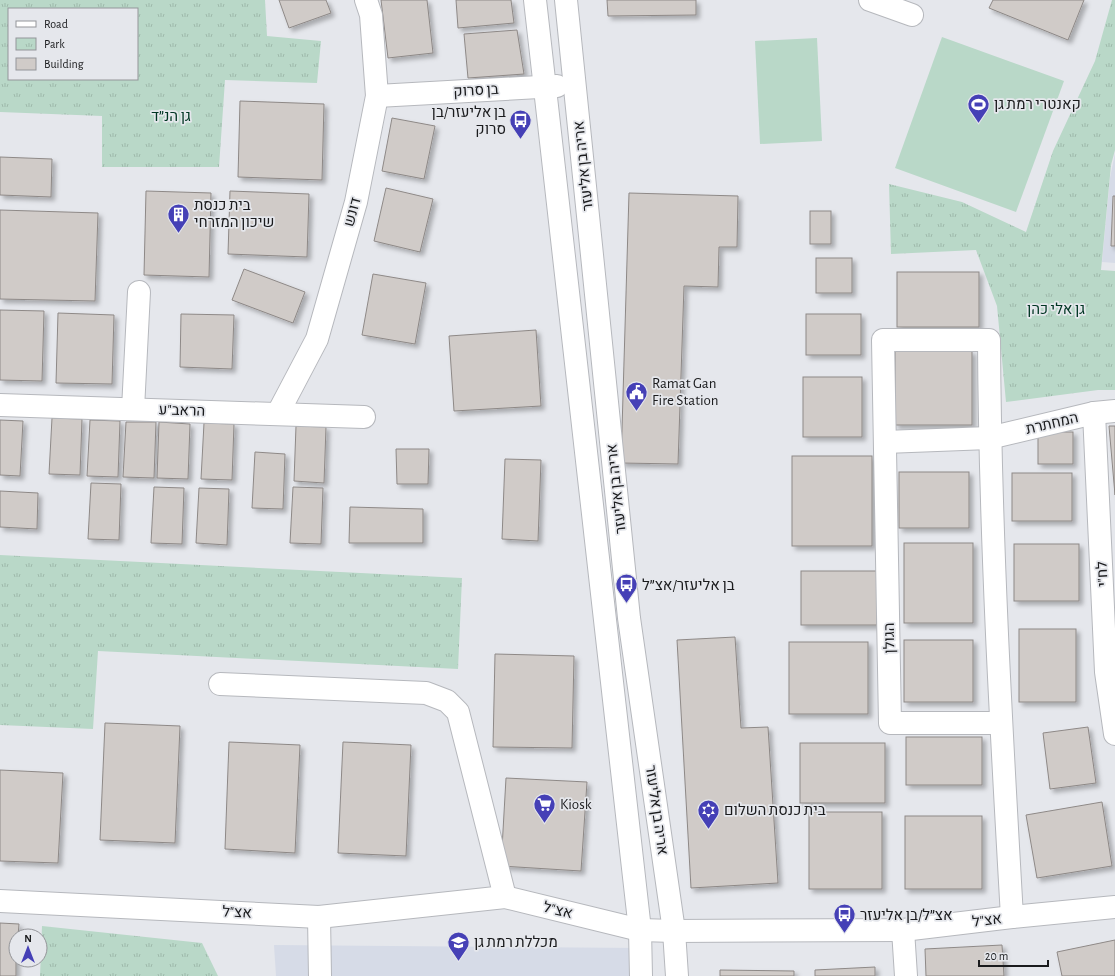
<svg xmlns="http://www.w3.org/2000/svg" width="1115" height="976" viewBox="0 0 1115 976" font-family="'Alegreya Sans',Heebo,sans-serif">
<defs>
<pattern id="park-tufts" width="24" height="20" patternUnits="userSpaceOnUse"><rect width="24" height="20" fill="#b9d8c8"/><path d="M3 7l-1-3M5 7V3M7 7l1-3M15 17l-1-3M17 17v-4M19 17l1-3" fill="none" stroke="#9eb9ab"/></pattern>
<filter id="shadow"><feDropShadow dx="3.5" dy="3.5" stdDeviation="2" flood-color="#0004"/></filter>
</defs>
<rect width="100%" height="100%" fill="#e5e7ec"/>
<g fill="#d6dbe7">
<polygon points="1115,153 1115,263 1102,262 1110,178"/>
<polygon points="274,945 641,948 640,976 276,976"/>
</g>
<g fill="#b9d8c8">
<polygon points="942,37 1064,81 1016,212 895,168"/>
<polygon points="817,38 822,141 760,144 755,41"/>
</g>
<g fill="url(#park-tufts)" fill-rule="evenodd">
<path d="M0 0H265L267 36 321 41 317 83 225 80 219 167H102V116L0 112ZM9 9H137V79H9Z"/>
<polygon points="1112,0 1115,0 1115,150 1111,165 1101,270 1115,271 1115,390 1098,390 1006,402 997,306 976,250 891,254 889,184 962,202 1026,232 1053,151 1095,61"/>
<polygon points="0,555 462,578 458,669 98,651 93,729 0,725"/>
<polygon points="42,926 202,943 218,976 40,976"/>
</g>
<g fill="#d0cbc8" stroke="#8e8987" filter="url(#shadow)">
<polygon points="279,0 326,0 331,13 289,28"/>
<polygon points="381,0 427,0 433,53 388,58"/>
<polygon points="456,0 511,0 514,23 458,28"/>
<polygon points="607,0 696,0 696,15 608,16"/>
<polygon points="993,0 1084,0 1068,40 989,8"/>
<polygon points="517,30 524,74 468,78 464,34"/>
<polygon points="240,101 324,104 322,180 238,177"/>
<polygon points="392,118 435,126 424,179 382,171"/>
<polygon points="0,157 52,159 51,197 0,195"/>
<polygon points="386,188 433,199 420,252 374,241"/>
<polygon points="146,191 211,193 209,277 144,275"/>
<polygon points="230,191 309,194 307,257 228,254"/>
<polygon points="629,193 738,196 737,247 719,247 718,287 684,286 678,464 621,463"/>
<polygon points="1113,196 1115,196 1115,246 1111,246"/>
<polygon points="0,210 98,213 95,301 0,299"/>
<rect x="810" y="211" width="21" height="33"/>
<rect x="816" y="258" width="36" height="35"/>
<polygon points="244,269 305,292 293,323 232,300"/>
<rect x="897" y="272" width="82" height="55"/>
<polygon points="373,274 426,283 415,344 362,335"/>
<polygon points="0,310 44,311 42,381 0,380"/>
<polygon points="58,313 114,315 112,384 56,383"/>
<polygon points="181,314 234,315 232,369 180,367"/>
<rect x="806" y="314" width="55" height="41"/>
<polygon points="536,330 541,406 454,411 449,336"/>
<rect x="895" y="351" width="77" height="74"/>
<rect x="803" y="377" width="59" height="60"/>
<polygon points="52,418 82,419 80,475 49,474"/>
<polygon points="0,420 23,421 20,476 0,475"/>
<polygon points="90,420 120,421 118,477 87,476"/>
<polygon points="126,422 156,422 154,478 123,477"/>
<polygon points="159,422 190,424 188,479 157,478"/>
<polygon points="204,423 234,424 232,480 201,479"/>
<polygon points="296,426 326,427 324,483 294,481"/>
<polygon points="1109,426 1115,426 1115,495"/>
<rect x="1038" y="432" width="35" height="32"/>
<polygon points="396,449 429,449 428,484 397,484"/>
<polygon points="255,452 285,454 283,509 252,508"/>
<rect x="792" y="456" width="80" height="90"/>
<polygon points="505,459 541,460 538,541 502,539"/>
<rect x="899" y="472" width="70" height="56"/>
<rect x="1012" y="473" width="60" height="48"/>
<polygon points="91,483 121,484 119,540 88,539"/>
<polygon points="154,487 184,488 182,544 151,543"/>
<polygon points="293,487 323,488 321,544 290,543"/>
<polygon points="199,488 229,489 227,545 196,543"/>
<polygon points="0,491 38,493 37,529 0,527"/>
<polygon points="350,507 423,509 423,543 349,543"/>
<rect x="904" y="543" width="69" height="80"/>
<rect x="1014" y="544" width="65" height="57"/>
<rect x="801" y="571" width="76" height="54"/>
<rect x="1019" y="629" width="57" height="73"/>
<polygon points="735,637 741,728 768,727 778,883 691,888 677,640"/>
<rect x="904" y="640" width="69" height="62"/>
<rect x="789" y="642" width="79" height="72"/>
<polygon points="495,654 574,656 572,748 493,747"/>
<polygon points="105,723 180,726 175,843 100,840"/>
<polygon points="1088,727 1096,783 1050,789 1043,733"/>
<rect x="906" y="737" width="76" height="48"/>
<polygon points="229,742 300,745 295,853 225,849"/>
<polygon points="343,742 411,745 406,856 338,853"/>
<rect x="800" y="743" width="85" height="60"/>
<polygon points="0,770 63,773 58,863 0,861"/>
<polygon points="506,778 587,782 581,871 501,866"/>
<polygon points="1102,802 1112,866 1037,878 1026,815"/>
<rect x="809" y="812" width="73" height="77"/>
<rect x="905" y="816" width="77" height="73"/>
<polygon points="0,923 19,924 18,936 16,936 16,976 0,976"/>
<polygon points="1115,940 1115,976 1062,976 1057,952"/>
<polygon points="1002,945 1004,976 926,976 925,949"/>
<polygon points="875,967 875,976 815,976 815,970"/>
<polygon points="720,970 794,971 794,976 720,976"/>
</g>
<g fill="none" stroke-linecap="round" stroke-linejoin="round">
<defs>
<g id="minor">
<polyline points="535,0 640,930 641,976"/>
<polyline points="566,0 629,618 674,931 677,976"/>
<polyline points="870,0 912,15"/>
<polyline points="377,96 557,86"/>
<polyline points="0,405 364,417"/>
<polyline points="133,409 139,292"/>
<polyline points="278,413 317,339 356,202 377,96 371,15 366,0"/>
<polyline points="1094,413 1106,672 1115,734"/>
<polyline points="885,442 989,438 1094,413 1115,411"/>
<polyline points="220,684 426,693 447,701 458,712 505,897"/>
<path d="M1001 723H890L883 340H989C990 532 1001 725 1012 917"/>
<polyline points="0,901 319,917 505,897 640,930 674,931 903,930 1012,917 1115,907"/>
<polyline points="319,917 320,976"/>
<polyline points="903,930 906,976"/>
</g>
</defs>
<use href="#minor" stroke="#b6b8bd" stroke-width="24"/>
<use href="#minor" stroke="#fff" stroke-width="22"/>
</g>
<defs>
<symbol id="stadium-pin" viewBox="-11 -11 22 30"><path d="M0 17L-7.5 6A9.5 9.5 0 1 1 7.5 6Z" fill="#4540b6" stroke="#e5e7ec"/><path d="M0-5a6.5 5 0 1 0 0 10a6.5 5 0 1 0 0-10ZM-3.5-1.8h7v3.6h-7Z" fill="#fff"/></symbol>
<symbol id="bus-pin" viewBox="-11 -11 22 30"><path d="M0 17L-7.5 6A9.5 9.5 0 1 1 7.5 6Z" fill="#4540b6" stroke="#e5e7ec"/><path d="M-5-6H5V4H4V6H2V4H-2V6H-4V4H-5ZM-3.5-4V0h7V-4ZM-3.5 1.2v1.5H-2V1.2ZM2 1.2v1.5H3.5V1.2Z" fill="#fff"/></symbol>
<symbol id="building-pin" viewBox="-11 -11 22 30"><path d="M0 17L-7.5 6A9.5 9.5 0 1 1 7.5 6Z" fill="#4540b6" stroke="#e5e7ec"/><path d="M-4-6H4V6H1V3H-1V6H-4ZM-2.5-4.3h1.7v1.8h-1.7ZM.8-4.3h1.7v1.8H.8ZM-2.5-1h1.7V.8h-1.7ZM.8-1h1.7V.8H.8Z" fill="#fff"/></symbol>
<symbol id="civic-pin" viewBox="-11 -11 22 30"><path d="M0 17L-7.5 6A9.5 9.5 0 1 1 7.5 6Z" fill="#4540b6" stroke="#e5e7ec"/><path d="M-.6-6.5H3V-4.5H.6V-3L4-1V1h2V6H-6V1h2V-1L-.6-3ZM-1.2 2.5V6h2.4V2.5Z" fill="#fff"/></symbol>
<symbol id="supermarket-pin" viewBox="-11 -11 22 30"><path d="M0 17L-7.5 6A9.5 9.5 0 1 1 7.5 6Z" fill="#4540b6" stroke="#e5e7ec"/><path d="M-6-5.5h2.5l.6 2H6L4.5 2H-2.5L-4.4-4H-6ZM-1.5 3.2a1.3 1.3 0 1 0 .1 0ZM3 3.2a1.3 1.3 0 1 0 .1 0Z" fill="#fff"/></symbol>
<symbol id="synagogue-pin" viewBox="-11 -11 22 30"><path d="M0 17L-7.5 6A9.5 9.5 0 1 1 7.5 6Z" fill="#4540b6" stroke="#e5e7ec"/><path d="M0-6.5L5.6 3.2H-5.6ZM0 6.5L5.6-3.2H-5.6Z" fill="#fff"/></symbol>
<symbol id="university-pin" viewBox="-11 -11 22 30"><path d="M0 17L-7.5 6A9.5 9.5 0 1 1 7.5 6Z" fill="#4540b6" stroke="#e5e7ec"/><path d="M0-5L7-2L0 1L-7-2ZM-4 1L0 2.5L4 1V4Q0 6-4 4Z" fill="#fff"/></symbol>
</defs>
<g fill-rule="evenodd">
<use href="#stadium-pin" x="966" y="92" width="25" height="34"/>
<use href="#bus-pin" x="508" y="108" width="25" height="34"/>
<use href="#building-pin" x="166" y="202" width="25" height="34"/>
<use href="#civic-pin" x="624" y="380" width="25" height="34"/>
<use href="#bus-pin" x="614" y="572" width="25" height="34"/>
<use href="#supermarket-pin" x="532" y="792" width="25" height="34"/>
<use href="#synagogue-pin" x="696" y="798" width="25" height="34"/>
<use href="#bus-pin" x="832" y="902" width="25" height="34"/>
<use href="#university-pin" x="446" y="930" width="25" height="34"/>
</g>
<g text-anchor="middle" stroke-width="3.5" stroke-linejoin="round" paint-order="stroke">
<g font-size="15" fill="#1a1b1d" stroke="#e5e7ec">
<text transform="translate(476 90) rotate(-3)" y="5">בן סרוק</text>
<text transform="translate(583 166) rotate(-96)" y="5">אריה בן אליעזר</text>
<text transform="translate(352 212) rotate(-75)" y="5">דונש</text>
<text transform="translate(182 410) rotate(2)" y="5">הראב"ע</text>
<text transform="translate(1052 423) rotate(-13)" y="5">המחתרת</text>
<text transform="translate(616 489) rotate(-96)" y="5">אריה בן אליעזר</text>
<text transform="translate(1102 574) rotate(-93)" y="5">לח"י</text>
<text transform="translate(889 638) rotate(-91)" y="5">הגולן</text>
<text transform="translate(657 810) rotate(82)" y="5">אריה בן אליעזר</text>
<text transform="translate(558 910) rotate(14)" y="5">אצ"ל</text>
<text transform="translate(237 912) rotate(3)" y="5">אצ"ל</text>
<text transform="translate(987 920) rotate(-7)" y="5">אצ"ל</text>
</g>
<g font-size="15" fill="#1a1b1d" stroke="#e5e7ec" text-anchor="start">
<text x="994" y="109">קאנטרי רמת גן</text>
<text x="506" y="117" text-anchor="end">בן אליעזר/בן<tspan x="506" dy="17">סרוק</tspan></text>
<text x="194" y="210">בית כנסת<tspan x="194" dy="17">שיכון המזרחי</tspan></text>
<text x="652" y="388">Ramat Gan<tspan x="652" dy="17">Fire Station</tspan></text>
<text x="642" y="590">בן אליעזר/אצ״ל</text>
<text x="560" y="809">Kiosk</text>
<text x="724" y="815">בית כנסת השלום</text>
<text x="860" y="920">אצ״ל/בן אליעזר</text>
<text x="474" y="947">מכללת רמת גן</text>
</g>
<g font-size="15" fill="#003623" stroke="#e5e7ec">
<text x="171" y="121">גן הנ״ד</text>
<text x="1056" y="314">גן אלי כהן</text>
</g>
</g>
<rect x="8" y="8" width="130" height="72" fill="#e5e7ec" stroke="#949599"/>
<rect x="16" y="21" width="20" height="6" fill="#ffffff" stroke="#949599"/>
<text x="44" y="28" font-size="12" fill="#1a1b1d">Road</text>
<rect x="16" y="38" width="20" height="12" fill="url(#park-tufts)" stroke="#949599"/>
<text x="44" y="48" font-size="12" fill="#1a1b1d">Park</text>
<rect x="16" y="58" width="20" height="12" fill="#d0cbc8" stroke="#949599"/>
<text x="44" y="68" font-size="12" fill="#1a1b1d">Building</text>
<g transform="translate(28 948)"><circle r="19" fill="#e5e7ec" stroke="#949599"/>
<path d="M0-3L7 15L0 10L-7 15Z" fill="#4540b6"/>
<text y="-6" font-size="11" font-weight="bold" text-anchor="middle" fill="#1a1b1d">N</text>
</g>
<path d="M979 960v6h69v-6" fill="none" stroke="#1a1b1d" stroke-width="2"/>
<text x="985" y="960" font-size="12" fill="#1a1b1d" stroke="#e5e7ec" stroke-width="3" paint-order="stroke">20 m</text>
</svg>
